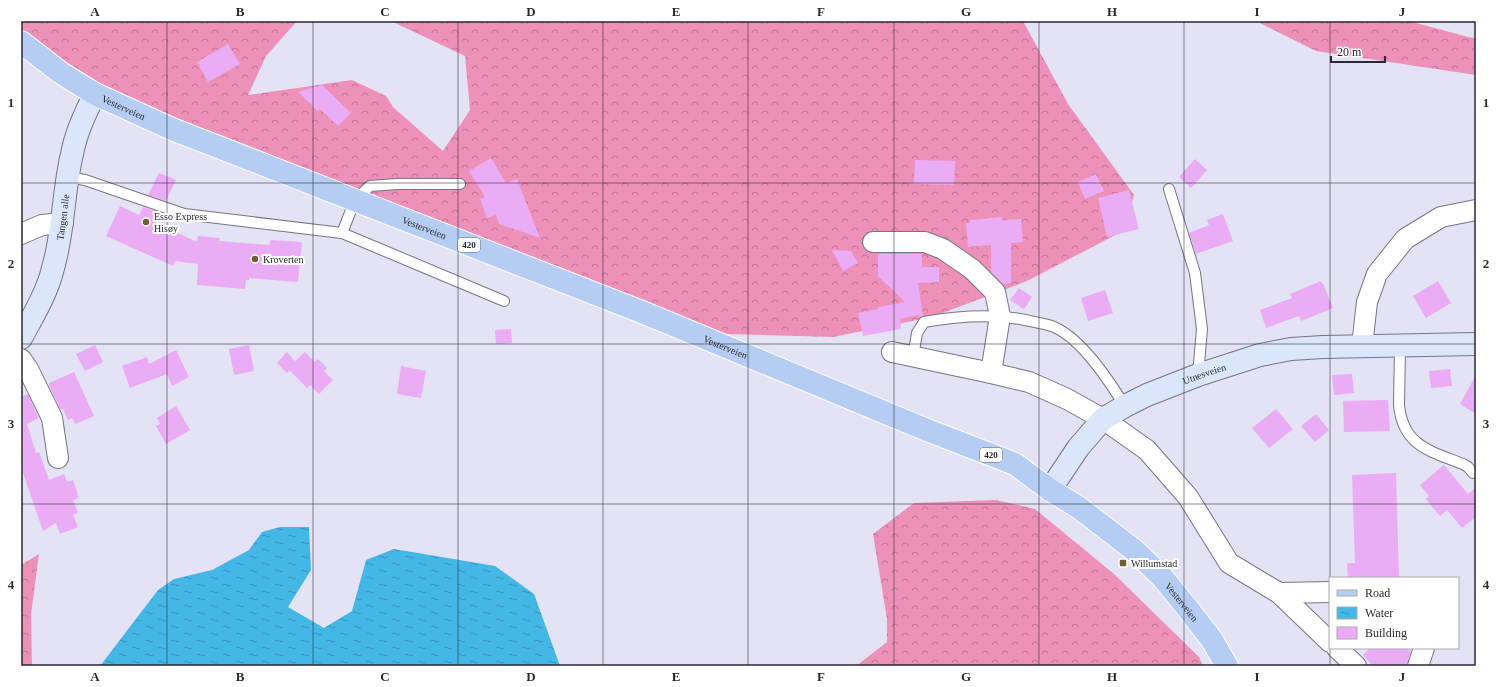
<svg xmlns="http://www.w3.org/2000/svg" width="1497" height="687" viewBox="0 0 1497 687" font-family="Georgia,serif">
<defs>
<pattern id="forest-crowns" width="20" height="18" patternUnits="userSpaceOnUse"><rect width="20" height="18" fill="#ed91b9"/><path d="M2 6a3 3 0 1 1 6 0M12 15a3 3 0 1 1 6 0" fill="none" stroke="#c07697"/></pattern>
<pattern id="water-ripples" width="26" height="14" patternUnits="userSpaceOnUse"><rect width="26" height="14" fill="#43b7e5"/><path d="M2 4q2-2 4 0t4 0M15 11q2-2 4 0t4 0" fill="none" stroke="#3895ba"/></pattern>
</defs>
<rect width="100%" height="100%" fill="#e4e2f5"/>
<g fill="url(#forest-crowns)">
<polygon points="21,21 297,21 266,56 248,95 352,80 386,96 393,107 443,151 470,110 465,56 391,21 1023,21 1068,104 1134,195 1123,231 1027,281 932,317 833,337 727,334 625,307 142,110 21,44"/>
<polygon points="1256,21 1409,21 1468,37 1476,38 1476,75 1316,51"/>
<polygon points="996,500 1035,509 1114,574 1199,657 1203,666 856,666 887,642 887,619 873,534 914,503"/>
<polygon points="39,554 31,614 32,666 21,666 21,565"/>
</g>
<polygon fill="url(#water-ripples)" points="280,527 309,527 311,570 288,607 324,628 352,611 366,560 394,549 495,566 534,594 560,666 100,666 158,590 174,579 212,570 249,550 262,532"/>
<g fill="#ebacf6">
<polygon points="228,44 240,64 208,82 197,62"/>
<polygon points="322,85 351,113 338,126 320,109 318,111 298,92"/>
<polygon points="491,158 506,183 517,179 540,238 499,224 496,215 487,218 480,199 485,197 469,171"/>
<polygon points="1195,159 1207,170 1191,188 1179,177"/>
<polygon points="915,160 955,161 954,185 914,184"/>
<polygon points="159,173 176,180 166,201 148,195"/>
<polygon points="1096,174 1104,191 1085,199 1078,182"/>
<polygon points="1129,190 1139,229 1107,237 1098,198"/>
<polygon points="120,206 139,215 143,207 161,213 156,223 197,242 198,236 220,238 219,241 270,245 270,240 302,242 298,282 249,278 249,280 246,280 245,289 197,285 198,264 175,261 173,266 106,236"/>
<polygon points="1223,214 1233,241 1196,254 1189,233 1209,225 1207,220"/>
<polygon points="1002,217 1003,220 1021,219 1023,242 1011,243 1011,283 1003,284 991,272 991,245 968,247 966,223 970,223 970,220"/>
<polygon points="832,250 851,251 858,263 843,271"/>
<polygon points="878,254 922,254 922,267 939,267 939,282 918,283 923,316 920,317 918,315 900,319 901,329 863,336 858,313 878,309 878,307 905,302 878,276"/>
<polygon points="1321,281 1322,284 1323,283 1333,308 1301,321 1299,316 1266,328 1260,310 1292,298 1290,294"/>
<polygon points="1438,281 1451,303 1426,318 1413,296"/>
<polygon points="1019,288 1032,297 1024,309 1010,300"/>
<polygon points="1105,290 1113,313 1088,321 1081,298"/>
<polygon points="511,329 512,343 496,344 495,330"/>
<polygon points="95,345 103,362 85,371 76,354"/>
<polygon points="249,345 254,371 234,375 229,349"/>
<polygon points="176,350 189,377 172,386 167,374 130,388 122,366 147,357 149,364"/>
<polygon points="287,352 295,361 305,352 315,362 318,359 327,368 324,371 333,380 319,394 310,385 307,388 289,370 287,373 277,363"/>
<polygon points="401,366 426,371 421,398 397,394"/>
<polygon points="1450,369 1452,386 1431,388 1429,371"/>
<polygon points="74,372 94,416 75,424 72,418 68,420 63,409 60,409 49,385 49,383"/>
<polygon points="1352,374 1354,393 1334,395 1332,375"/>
<polygon points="1476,375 1476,414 1460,404"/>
<polygon points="28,394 39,418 27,424 36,453 39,452 49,480 64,474 67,482 73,480 79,498 73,500 78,513 73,515 78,527 60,534 56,523 43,531 21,467 21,397"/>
<polygon points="1388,400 1390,431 1344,432 1343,401"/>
<polygon points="176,406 190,430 166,444 156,426 160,424 157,418"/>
<polygon points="1276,409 1293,429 1269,448 1252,428"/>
<polygon points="1316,414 1329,430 1315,442 1301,426"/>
<polygon points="1444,465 1468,494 1476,487 1476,517 1462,528 1447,510 1440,516 1426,499 1429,496 1420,485"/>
<polygon points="1396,473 1399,578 1348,578 1347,563 1355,563 1352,475"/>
<polygon points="1370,648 1407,648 1411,652 1407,663 1404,666 1373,666 1363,655"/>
</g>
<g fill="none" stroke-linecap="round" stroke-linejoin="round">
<defs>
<g id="lane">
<polyline points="68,177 85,180 184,214 342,233 504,301"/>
<polyline points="1169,189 1195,273 1202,329 1198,375"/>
<polyline points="342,233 355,200 370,186 397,184 460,184"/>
<path d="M1400 346 1399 405C1403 446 1430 451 1463 464L1468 467 1473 473"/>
<path d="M913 357 917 333 924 322C962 315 1002 313 1039 323 1044 324 1050 325 1054 327 1082 339 1109 381 1125 406"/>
</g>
<g id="street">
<polyline points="21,234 42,225 63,223"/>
<polyline points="873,242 925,242 943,249 972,269 995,292 1000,316 991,373"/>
<polyline points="1362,346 1367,302 1377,274 1405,239 1441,217 1476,210"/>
<polyline points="892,352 991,373 1029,382 1067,399 1103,419 1147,450 1188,497 1229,563 1279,593 1330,642"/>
<polyline points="21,359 28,369 52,418 58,458"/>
<polyline points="1279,593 1330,592"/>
<polyline points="1337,648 1356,666"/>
<polyline points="1418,666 1424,648"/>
</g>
<g id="secondary">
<path id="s1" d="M21 338C32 318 48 291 53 268 64 231 63 191 72 154 76 132 85 113 95 94"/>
<path id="s2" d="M1050 490 1078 448 1103 419 1125 406 1147 395 1198 375 1260 355 1291 349 1323 347 1476 344"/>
</g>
<g id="primary">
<path id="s3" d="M21 42 61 73 95 94 172 129 642 312 927 430 1015 464 1050 490 1078 507 1134 550 1163 578 1188 609 1212 640 1227 666"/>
</g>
</defs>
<use href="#lane" stroke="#767484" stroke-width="12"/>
<use href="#street" stroke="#767484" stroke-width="22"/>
<use href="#secondary" stroke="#767484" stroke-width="24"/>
<use href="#primary" stroke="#fff" stroke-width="24"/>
<use href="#lane" stroke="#fff" stroke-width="10"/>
<use href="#street" stroke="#fff" stroke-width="20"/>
<use href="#secondary" stroke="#dae6f9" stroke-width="22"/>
<use href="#primary" stroke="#b5cdf2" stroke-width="22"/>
</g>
<path fill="none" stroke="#2a2930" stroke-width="1" stroke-opacity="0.55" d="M167 21V666M313 21V666M458 21V666M603 21V666M748 21V666M894 21V666M1039 21V666M1184 21V666M1330 21V666M21 183H1476M21 344H1476M21 504H1476"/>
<g fill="#735e2d" stroke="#fff" stroke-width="1.5">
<circle cx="146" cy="222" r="4"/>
<circle cx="255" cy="259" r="4"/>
<rect x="1119" y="559" width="8" height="8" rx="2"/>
</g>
<g text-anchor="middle" stroke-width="4" stroke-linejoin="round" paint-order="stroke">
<g fill="#fff" stroke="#6a696e" stroke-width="1">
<rect x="458" y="238" width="22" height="14" rx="3"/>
<rect x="980" y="448" width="22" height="14" rx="3"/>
</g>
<g font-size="9" font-weight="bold" fill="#2a2930">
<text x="469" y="248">420</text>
<text x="991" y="458">420</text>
</g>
<g font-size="10" fill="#2a2930" stroke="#fff">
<text dy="4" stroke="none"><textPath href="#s3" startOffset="122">Vesterveien</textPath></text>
<text dy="4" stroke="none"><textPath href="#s1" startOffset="129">Tangen alle</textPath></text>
<text dy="4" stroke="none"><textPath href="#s3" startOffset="446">Vesterveien</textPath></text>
<text dy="4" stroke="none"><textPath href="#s3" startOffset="770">Vesterveien</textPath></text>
<text dy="4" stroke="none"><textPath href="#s2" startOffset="200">Utnesveien</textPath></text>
<text dy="4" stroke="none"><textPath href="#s3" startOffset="1300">Vesterveien</textPath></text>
</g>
<g font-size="10" fill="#2a2930" stroke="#fff" text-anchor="start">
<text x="154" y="220">Esso Express<tspan x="154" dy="12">Hisøy</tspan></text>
<text x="263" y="263">Kroverten</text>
<text x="1131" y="567">Willumstad</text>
</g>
</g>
<rect width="1497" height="687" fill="none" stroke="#ffffff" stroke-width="44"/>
<rect x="1329" y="577" width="130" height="72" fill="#ffffff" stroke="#aaa9ac"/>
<rect x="1337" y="590" width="20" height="6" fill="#b5cdf2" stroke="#aaa9ac"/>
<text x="1365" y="597" font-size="12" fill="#2a2930">Road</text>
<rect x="1337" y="607" width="20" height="12" fill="url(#water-ripples)" stroke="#aaa9ac"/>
<text x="1365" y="617" font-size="12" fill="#2a2930">Water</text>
<rect x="1337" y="627" width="20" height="12" fill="#ebacf6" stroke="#aaa9ac"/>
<text x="1365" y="637" font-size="12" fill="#2a2930">Building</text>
<path d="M1331 56v6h54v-6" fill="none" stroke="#2a2930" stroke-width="2"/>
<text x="1337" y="56" font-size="12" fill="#2a2930" stroke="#ffffff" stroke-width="3" paint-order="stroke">20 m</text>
<rect x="22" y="22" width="1453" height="643" fill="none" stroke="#2a2930" stroke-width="1.5"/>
<g font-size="13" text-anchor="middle" font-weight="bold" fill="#2a2930">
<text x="95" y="16">A</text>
<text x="240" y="16">B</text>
<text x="385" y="16">C</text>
<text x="531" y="16">D</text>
<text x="676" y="16">E</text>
<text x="821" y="16">F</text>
<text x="966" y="16">G</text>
<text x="1112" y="16">H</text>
<text x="1257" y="16">I</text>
<text x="1402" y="16">J</text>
<text x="11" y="107">1</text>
<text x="1486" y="107">1</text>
<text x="11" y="268">2</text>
<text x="1486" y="268">2</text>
<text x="11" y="428">3</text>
<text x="1486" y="428">3</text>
<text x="11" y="589">4</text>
<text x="1486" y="589">4</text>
<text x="95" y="681">A</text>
<text x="240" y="681">B</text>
<text x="385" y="681">C</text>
<text x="531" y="681">D</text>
<text x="676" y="681">E</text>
<text x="821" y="681">F</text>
<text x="966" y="681">G</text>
<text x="1112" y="681">H</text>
<text x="1257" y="681">I</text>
<text x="1402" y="681">J</text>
</g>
</svg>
